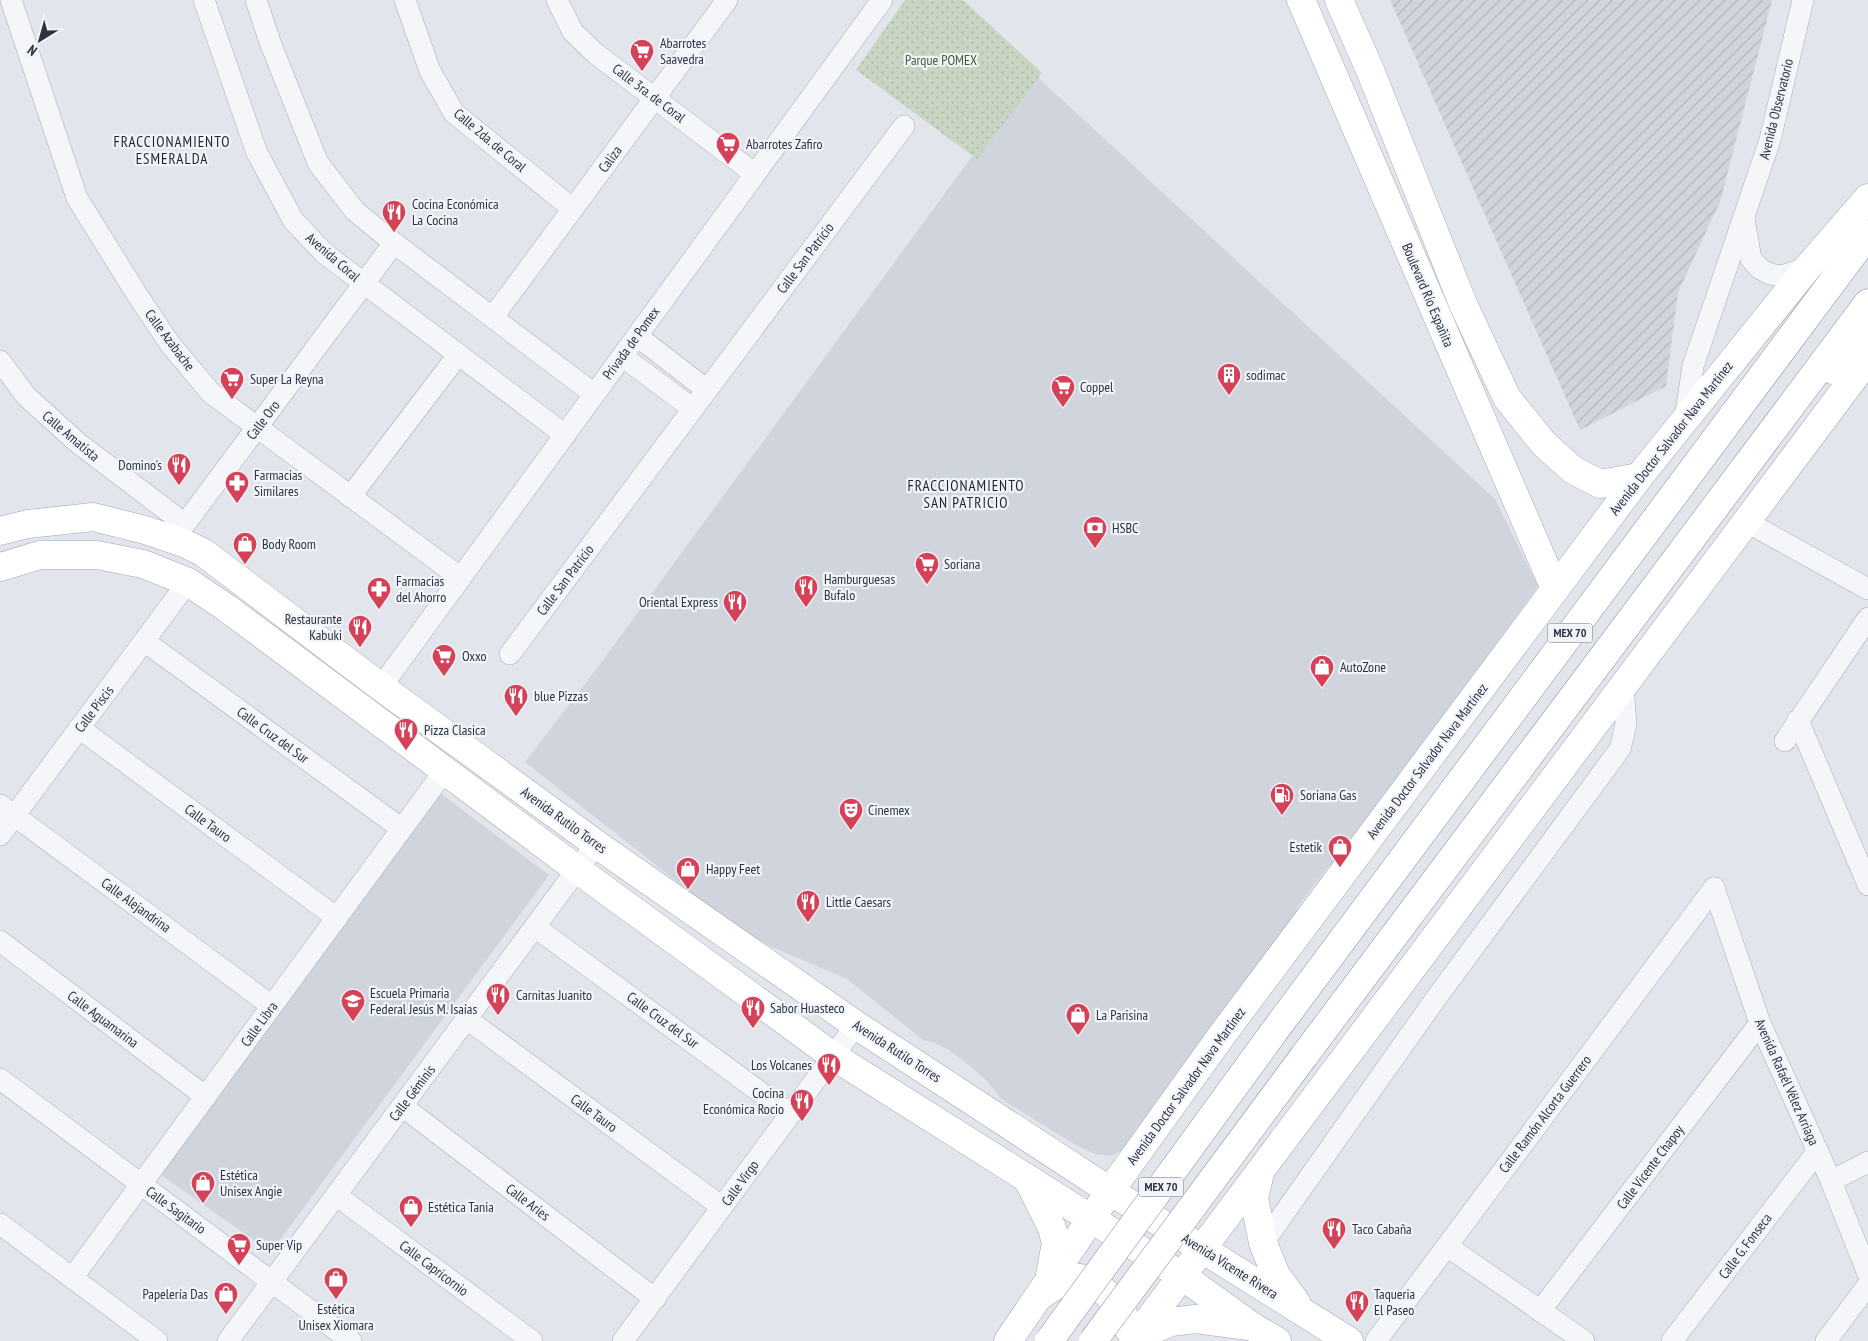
<svg xmlns="http://www.w3.org/2000/svg" width="1868" height="1341" viewBox="0 0 1868 1341" font-family="'PT Sans Narrow',sans-serif">
<defs>
<pattern id="industrial-furrows" width="10" height="10" patternUnits="userSpaceOnUse" patternTransform="scale(1.25)"><rect width="10" height="10" fill="#d0d4dd"/><path d="M-1 1l2-2M0 10L10 0M9 11l2-2" fill="none" stroke="#b3b6bf"/></pattern>
<pattern id="grass-dots" width="8" height="8" patternUnits="userSpaceOnUse" patternTransform="scale(1.25)"><rect width="8" height="8" fill="#c7d5c2"/><path d="M2 2h.1M6 6h.1" fill="none" stroke="#abb7a8" stroke-width="1.8" stroke-linecap="round"/></pattern>
</defs>
<rect width="100%" height="100%" fill="#e2e5eb"/>
<g fill="#d0d4dd">
<polygon points="1033,73 1495,499 1538,586 1350,851 1328,867 1298,906 1286,935 1124,1149 1111,1156 1095,1154 1074,1144 1001,1099 987,1081 971,1067 949,1050 935,1043 923,1040 847,979 767,945 722,917 525,762 598,667"/>
<polygon points="440,793 549,875 271,1252 154,1170"/>
</g>
<polygon fill="url(#industrial-furrows)" points="1390,0 1772,0 1720,202 1678,292 1666,386 1580,430"/>
<polygon fill="url(#grass-dots)" points="905,0 963,0 1042,73 977,159 856,70"/>
<g fill="none" stroke-linecap="round" stroke-linejoin="round">
<defs>
<g id="minor">
<polyline points="11,0 77,198 136,293 170,344 211,393 461,578"/>
<polyline points="204,0 257,153 293,220 324,253 565,435"/>
<polyline points="256,0 270,42 318,163 355,211 394,243 594,394"/>
<polyline points="405,0 430,71 454,113 573,209"/>
<polyline points="557,0 573,32 596,54 755,174"/>
<polyline points="1744,219 1751,259 1759,268 1770,274 1782,276 1808,267"/>
<polyline points="493,317 727,0"/>
<polyline points="637,336 707,390"/>
<polyline points="622,356 693,409"/>
<polyline points="0,361 26,396 78,443 185,524"/>
<polyline points="1685,418 1693,366 1770,140 1803,0"/>
<polyline points="350,497 458,355"/>
<polyline points="1745,521 1868,589"/>
<polyline points="185,524 394,243"/>
<polyline points="144,641 402,829"/>
<polyline points="510,654 904,126"/>
<polyline points="381,687 882,0"/>
<polyline points="1798,720 1868,885"/>
<polyline points="79,728 337,918"/>
<polyline points="1785,741 1868,618"/>
<polyline points="0,805 272,1006"/>
<polyline points="0,835 188,582"/>
<polyline points="1714,888 1760,1023 1831,1181 1868,1274"/>
<polyline points="535,927 790,1114"/>
<polyline points="0,941 206,1097"/>
<polyline points="467,1019 722,1207"/>
<polyline points="0,1079 351,1341"/>
<polyline points="402,1106 655,1299"/>
<polyline points="1831,1181 1868,1162"/>
<polyline points="336,1195 532,1341"/>
<polyline points="0,1224 157,1341"/>
<polyline points="1263,1243 1434,1001 1620,749 1626,724 1623,686"/>
<polyline points="1447,1246 1584,1341"/>
<polyline points="73,1277 445,770"/>
<polyline points="1540,1311 1760,1023"/>
<polyline points="228,1341 596,844"/>
<polyline points="623,1341 856,1025"/>
<polyline points="1376,1341 1714,888"/>
<polyline points="1672,1341 1818,1151"/>
<polyline points="1826,1341 1868,1285"/>
</g>
<g id="major">
<polyline points="1301,0 1555,589"/>
<polyline points="1339,0 1370,70 1463,304 1507,398 1544,444 1573,470 1600,484 1639,477"/>
<polyline points="0,531 28,524 93,517 145,530 184,543 204,553 381,687 596,844 856,1025 1110,1191 1349,1341"/>
<polyline points="0,567 40,555 97,555 143,564 188,582 228,609 578,870 833,1056 1182,1276 1253,1327 1277,1341"/>
<polyline points="1260,1173 1254,1198 1263,1243 1276,1275 1296,1302"/>
<polyline points="1027,1178 1052,1228 1056,1243 1050,1275"/>
<path d="M1041 1295C1051 1288 1068 1277 1080 1278 1098 1281 1126 1309 1127 1327"/>
<polyline points="1138,1336 1171,1322 1195,1319 1249,1326"/>
<polyline points="1008,1341 1110,1191 1222,1035 1639,477 1808,267 1868,198"/>
<polyline points="1133,1341 1868,359"/>
</g>
<g id="highway">
<polyline points="1833,370 1868,338"/>
<polyline points="1273,1033 1868,234"/>
<polyline points="1304,1056 1868,303"/>
</g>
</defs>
<use href="#minor" stroke="#a7acb6" stroke-width="22"/>
<use href="#major" stroke="#a0a9b7" stroke-width="29"/>
<use href="#highway" stroke="#8892a2" stroke-width="29"/>
<use href="#minor" stroke="#f5f6f9" stroke-width="21"/>
<use href="#major" stroke="#fff" stroke-width="28"/>
<use href="#highway" stroke="#fff" stroke-width="28"/>
<defs>
<g id="highway-bridge">
<polyline points="1049,1341 1273,1033"/>
<polyline points="1093,1341 1304,1056"/>
</g>
</defs>
<use href="#highway-bridge" stroke="#8892a2" stroke-width="29" stroke-linecap="butt"/>
<use href="#highway-bridge" stroke="#fff" stroke-width="28"/>
</g>
<defs>
<symbol id="supermarket-pin" viewBox="-11 -11 22 30"><path d="M0 17L-7.5 6A9.5 9.5 0 1 1 7.5 6Z" fill="#d54157" stroke="#f2f4f8"/><path d="M-6-5.5h2.5l.6 2H6L4.5 2H-2.5L-4.4-4H-6ZM-1.5 3.2a1.3 1.3 0 1 0 .1 0ZM3 3.2a1.3 1.3 0 1 0 .1 0Z" fill="#fff"/></symbol>
<symbol id="restaurant-pin" viewBox="-11 -11 22 30"><path d="M0 17L-7.5 6A9.5 9.5 0 1 1 7.5 6Z" fill="#d54157" stroke="#f2f4f8"/><path d="M-5-6h1v4h1v-4h1v4h1v-4h1v5L-1.5 .5V6h-2V.5L-5-1ZM5-6V6H3V1.5H1.5Q1.5-4 5-6Z" fill="#fff"/></symbol>
<symbol id="building-pin" viewBox="-11 -11 22 30"><path d="M0 17L-7.5 6A9.5 9.5 0 1 1 7.5 6Z" fill="#d54157" stroke="#f2f4f8"/><path d="M-4-6H4V6H1V3H-1V6H-4ZM-2.5-4.3h1.7v1.8h-1.7ZM.8-4.3h1.7v1.8H.8ZM-2.5-1h1.7V.8h-1.7ZM.8-1h1.7V.8H.8Z" fill="#fff"/></symbol>
<symbol id="pharmacy-pin" viewBox="-11 -11 22 30"><path d="M0 17L-7.5 6A9.5 9.5 0 1 1 7.5 6Z" fill="#d54157" stroke="#f2f4f8"/><path d="M-2-6h4v4h4v4h-4v4h-4v-4h-4v-4h4Z" fill="#fff"/></symbol>
<symbol id="bank-pin" viewBox="-11 -11 22 30"><path d="M0 17L-7.5 6A9.5 9.5 0 1 1 7.5 6Z" fill="#d54157" stroke="#f2f4f8"/><path d="M-6-4H6V4H-6ZM0-2.3a2.3 2.3 0 1 0 0 4.6a2.3 2.3 0 1 0 0-4.6Z" fill="#fff"/></symbol>
<symbol id="shop-pin" viewBox="-11 -11 22 30"><path d="M0 17L-7.5 6A9.5 9.5 0 1 1 7.5 6Z" fill="#d54157" stroke="#f2f4f8"/><path d="M-5-2.5h2.3a2.7 3.5 0 0 1 5.4 0H5L5.5 6h-11ZM-1.5-2.5h3a1.5 2.3 0 0 0-3 0Z" fill="#fff"/></symbol>
<symbol id="fuel-pin" viewBox="-11 -11 22 30"><path d="M0 17L-7.5 6A9.5 9.5 0 1 1 7.5 6Z" fill="#d54157" stroke="#f2f4f8"/><path d="M-5.5-6h7V0h2V4h1.3V-2.5L3-4.5l.8-.8L6-3V5H2.5V1h-1V6h-7ZM-4.2-4.7v3.2H.2V-4.7Z" fill="#fff"/></symbol>
<symbol id="theatre-pin" viewBox="-11 -11 22 30"><path d="M0 17L-7.5 6A9.5 9.5 0 1 1 7.5 6Z" fill="#d54157" stroke="#f2f4f8"/><path d="M-5-5.5Q0-4 5-5.5V0Q5 5 0 6Q-5 5-5 0ZM-3.3-2.5H-1v1.5H-3.3ZM1-2.5H3.3v1.5H1ZM-2.8 1Q0 5.5 2.8 1Z" fill="#fff"/></symbol>
<symbol id="school-pin" viewBox="-11 -11 22 30"><path d="M0 17L-7.5 6A9.5 9.5 0 1 1 7.5 6Z" fill="#d54157" stroke="#f2f4f8"/><path d="M0-5L7-2L0 1L-7-2ZM-4 1L0 2.5L4 1V4Q0 6-4 4Z" fill="#fff"/></symbol>
</defs>
<g fill-rule="evenodd">
<use href="#supermarket-pin" x="628" y="37" width="28" height="38"/>
<use href="#supermarket-pin" x="714" y="130" width="28" height="38"/>
<use href="#restaurant-pin" x="380" y="198" width="28" height="38"/>
<use href="#building-pin" x="1215" y="361" width="28" height="38"/>
<use href="#supermarket-pin" x="218" y="365" width="28" height="38"/>
<use href="#supermarket-pin" x="1049" y="373" width="28" height="38"/>
<use href="#restaurant-pin" x="165" y="451" width="28" height="38"/>
<use href="#pharmacy-pin" x="223" y="469" width="28" height="38"/>
<use href="#bank-pin" x="1081" y="514" width="28" height="38"/>
<use href="#shop-pin" x="231" y="530" width="28" height="38"/>
<use href="#supermarket-pin" x="913" y="550" width="28" height="38"/>
<use href="#restaurant-pin" x="792" y="573" width="28" height="38"/>
<use href="#pharmacy-pin" x="365" y="575" width="28" height="38"/>
<use href="#restaurant-pin" x="721" y="588" width="28" height="38"/>
<use href="#restaurant-pin" x="346" y="613" width="28" height="38"/>
<use href="#supermarket-pin" x="430" y="642" width="28" height="38"/>
<use href="#shop-pin" x="1308" y="653" width="28" height="38"/>
<use href="#restaurant-pin" x="502" y="682" width="28" height="38"/>
<use href="#restaurant-pin" x="392" y="716" width="28" height="38"/>
<use href="#fuel-pin" x="1268" y="781" width="28" height="38"/>
<use href="#theatre-pin" x="837" y="796" width="28" height="38"/>
<use href="#shop-pin" x="1326" y="833" width="28" height="38"/>
<use href="#shop-pin" x="674" y="855" width="28" height="38"/>
<use href="#restaurant-pin" x="794" y="888" width="28" height="38"/>
<use href="#restaurant-pin" x="484" y="981" width="28" height="38"/>
<use href="#school-pin" x="339" y="987" width="28" height="38"/>
<use href="#restaurant-pin" x="739" y="994" width="28" height="38"/>
<use href="#shop-pin" x="1064" y="1001" width="28" height="38"/>
<use href="#restaurant-pin" x="815" y="1051" width="28" height="38"/>
<use href="#restaurant-pin" x="788" y="1087" width="28" height="38"/>
<use href="#shop-pin" x="189" y="1169" width="28" height="38"/>
<use href="#shop-pin" x="397" y="1193" width="28" height="38"/>
<use href="#restaurant-pin" x="1320" y="1215" width="28" height="38"/>
<use href="#supermarket-pin" x="225" y="1231" width="28" height="38"/>
<use href="#shop-pin" x="322" y="1265" width="28" height="38"/>
<use href="#shop-pin" x="212" y="1280" width="28" height="38"/>
<use href="#restaurant-pin" x="1343" y="1288" width="28" height="38"/>
</g>
<g text-anchor="middle" stroke-width="4.5" stroke-linejoin="round" paint-order="stroke">
<g fill="#f2f4f8" stroke="#656d7a" stroke-width="1">
<rect x="1547.5" y="623.5" width="45" height="19" rx="4"/>
<rect x="1138.5" y="1177.5" width="45" height="19" rx="4"/>
</g>
<g font-size="12" font-weight="bold" fill="#293344">
<text x="1570" y="637">MEX 70</text>
<text x="1161" y="1191">MEX 70</text>
</g>
<g font-size="14" fill="#293344" stroke="#f2f4f8" text-anchor="start">
<text x="660" y="48">Abarrotes<tspan x="660" dy="16">Saavedra</tspan></text>
<text x="746" y="149">Abarrotes Zafiro</text>
<text x="412" y="209">Cocina Económica<tspan x="412" dy="16">La Cocina</tspan></text>
<text x="1246" y="380">sodimac</text>
<text x="250" y="384">Super La Reyna</text>
<text x="1080" y="392">Coppel</text>
<text x="162" y="470" text-anchor="end">Domino's</text>
<text x="254" y="480">Farmacias<tspan x="254" dy="16">Similares</tspan></text>
<text x="1112" y="533">HSBC</text>
<text x="262" y="549">Body Room</text>
<text x="944" y="569">Soriana</text>
<text x="824" y="584">Hamburguesas<tspan x="824" dy="16">Bufalo</tspan></text>
<text x="396" y="586">Farmacias<tspan x="396" dy="16">del Ahorro</tspan></text>
<text x="718" y="607" text-anchor="end">Oriental Express</text>
<text x="342" y="624" text-anchor="end">Restaurante<tspan x="342" dy="16">Kabuki</tspan></text>
<text x="462" y="661">Oxxo</text>
<text x="1340" y="672">AutoZone</text>
<text x="534" y="701">blue Pizzas</text>
<text x="424" y="735">Pizza Clasica</text>
<text x="1300" y="800">Soriana Gas</text>
<text x="868" y="815">Cinemex</text>
<text x="1322" y="852" text-anchor="end">Estetik</text>
<text x="706" y="874">Happy Feet</text>
<text x="826" y="907">Little Caesars</text>
<text x="370" y="998">Escuela Primaria<tspan x="370" dy="16">Federal Jesús M. Isaías</tspan></text>
<text x="516" y="1000">Carnitas Juanito</text>
<text x="770" y="1013">Sabor Huasteco</text>
<text x="1096" y="1020">La Parisina</text>
<text x="812" y="1070" text-anchor="end">Los Volcanes</text>
<text x="784" y="1098" text-anchor="end">Cocina<tspan x="784" dy="16">Económica Rocio</tspan></text>
<text x="220" y="1180">Estética<tspan x="220" dy="16">Unisex Angie</tspan></text>
<text x="428" y="1212">Estética Tania</text>
<text x="1352" y="1234">Taco Cabaña</text>
<text x="256" y="1250">Super Vip</text>
<text x="208" y="1299" text-anchor="end">Papelería Das</text>
<text x="1374" y="1299">Taqueria<tspan x="1374" dy="16">El Paseo</tspan></text>
<text x="336" y="1314" text-anchor="middle">Estética<tspan x="336" dy="16">Unisex Xiomara</tspan></text>
</g>
<g font-size="14" fill="#3d6035" stroke="#f2f4f8">
<text x="941" y="65">Parque POMEX</text>
</g>
<g font-size="14" fill="#293344" stroke="#f2f4f8">
<text transform="translate(649 93) rotate(37)" y="5">Calle 3ra. de Coral</text>
<text transform="translate(1776 109) rotate(-76)" y="5">Avenida Observatorio</text>
<text transform="translate(490 140) rotate(40)" y="5">Calle 2da. de Coral</text>
<text transform="translate(610 159) rotate(-54)" y="5">Caliza</text>
<text transform="translate(333 257) rotate(41)" y="5">Avenida Coral</text>
<text transform="translate(805 258) rotate(-53)" y="5">Calle San Patricio</text>
<text transform="translate(1428 295) rotate(67)" y="5">Boulevard Río Españita</text>
<text transform="translate(170 340) rotate(53)" y="5">Calle Azabache</text>
<text transform="translate(631 343) rotate(-54)" y="5">Privada de Pomex</text>
<text transform="translate(263 420) rotate(-53)" y="5">Calle Oro</text>
<text transform="translate(71 436) rotate(40)" y="5">Calle Amatista</text>
<text transform="translate(1671 438) rotate(-52)" y="5">Avenida Doctor Salvador Nava Martínez</text>
<text transform="translate(565 580) rotate(-53)" y="5">Calle San Patricio</text>
<text transform="translate(94 709) rotate(-53)" y="5">Calle Piscis</text>
<text transform="translate(273 735) rotate(36)" y="5">Calle Cruz del Sur</text>
<text transform="translate(1427 761) rotate(-53)" y="5">Avenida Doctor Salvador Nava Martínez</text>
<text transform="translate(564 820) rotate(36)" y="5">Avenida Rutilo Torres</text>
<text transform="translate(208 823) rotate(36)" y="5">Calle Tauro</text>
<text transform="translate(136 905) rotate(36)" y="5">Calle Alejandrina</text>
<text transform="translate(103 1019) rotate(37)" y="5">Calle Aguamarina</text>
<text transform="translate(663 1020) rotate(36)" y="5">Calle Cruz del Sur</text>
<text transform="translate(259 1024) rotate(-54)" y="5">Calle Libra</text>
<text transform="translate(897 1051) rotate(33)" y="5">Avenida Rutilo Torres</text>
<text transform="translate(1787 1082) rotate(66)" y="5">Avenida Rafaél Vélez Arriaga</text>
<text transform="translate(1186 1086) rotate(-54)" y="5">Avenida Doctor Salvador Nava Martínez</text>
<text transform="translate(412 1093) rotate(-53)" y="5">Calle Géminis</text>
<text transform="translate(594 1113) rotate(36)" y="5">Calle Tauro</text>
<text transform="translate(1545 1114) rotate(-53)" y="5">Calle Ramón Alcorta Guerrero</text>
<text transform="translate(1650 1167) rotate(-53)" y="5">Calle Vicente Chapoy</text>
<text transform="translate(740 1183) rotate(-54)" y="5">Calle Virgo</text>
<text transform="translate(528 1202) rotate(37)" y="5">Calle Aries</text>
<text transform="translate(176 1210) rotate(36)" y="5">Calle Sagitario</text>
<text transform="translate(1745 1246) rotate(-53)" y="5">Calle G. Fonseca</text>
<text transform="translate(1230 1266) rotate(32)" y="5">Avenida Vicente Rivera</text>
<text transform="translate(434 1268) rotate(37)" y="5">Calle Capricornio</text>
</g>
<g font-size="15" letter-spacing="1" fill="#1b2435" stroke="#f2f4f8">
<text x="172" y="147">FRACCIONAMIENTO<tspan x="172" dy="17">ESMERALDA</tspan></text>
<text x="966" y="491">FRACCIONAMIENTO<tspan x="966" dy="17">SAN PATRICIO</tspan></text>
</g>
</g>
<g transform="translate(40 40) rotate(217)" stroke="#f2f4f8" stroke-width="4" paint-order="stroke">
<path d="M0-4L9 19L0 12L-9 19Z" fill="#293344"/>
<text y="-8" font-size="14" font-weight="bold" text-anchor="middle" fill="#293344">N</text>
</g>
</svg>
